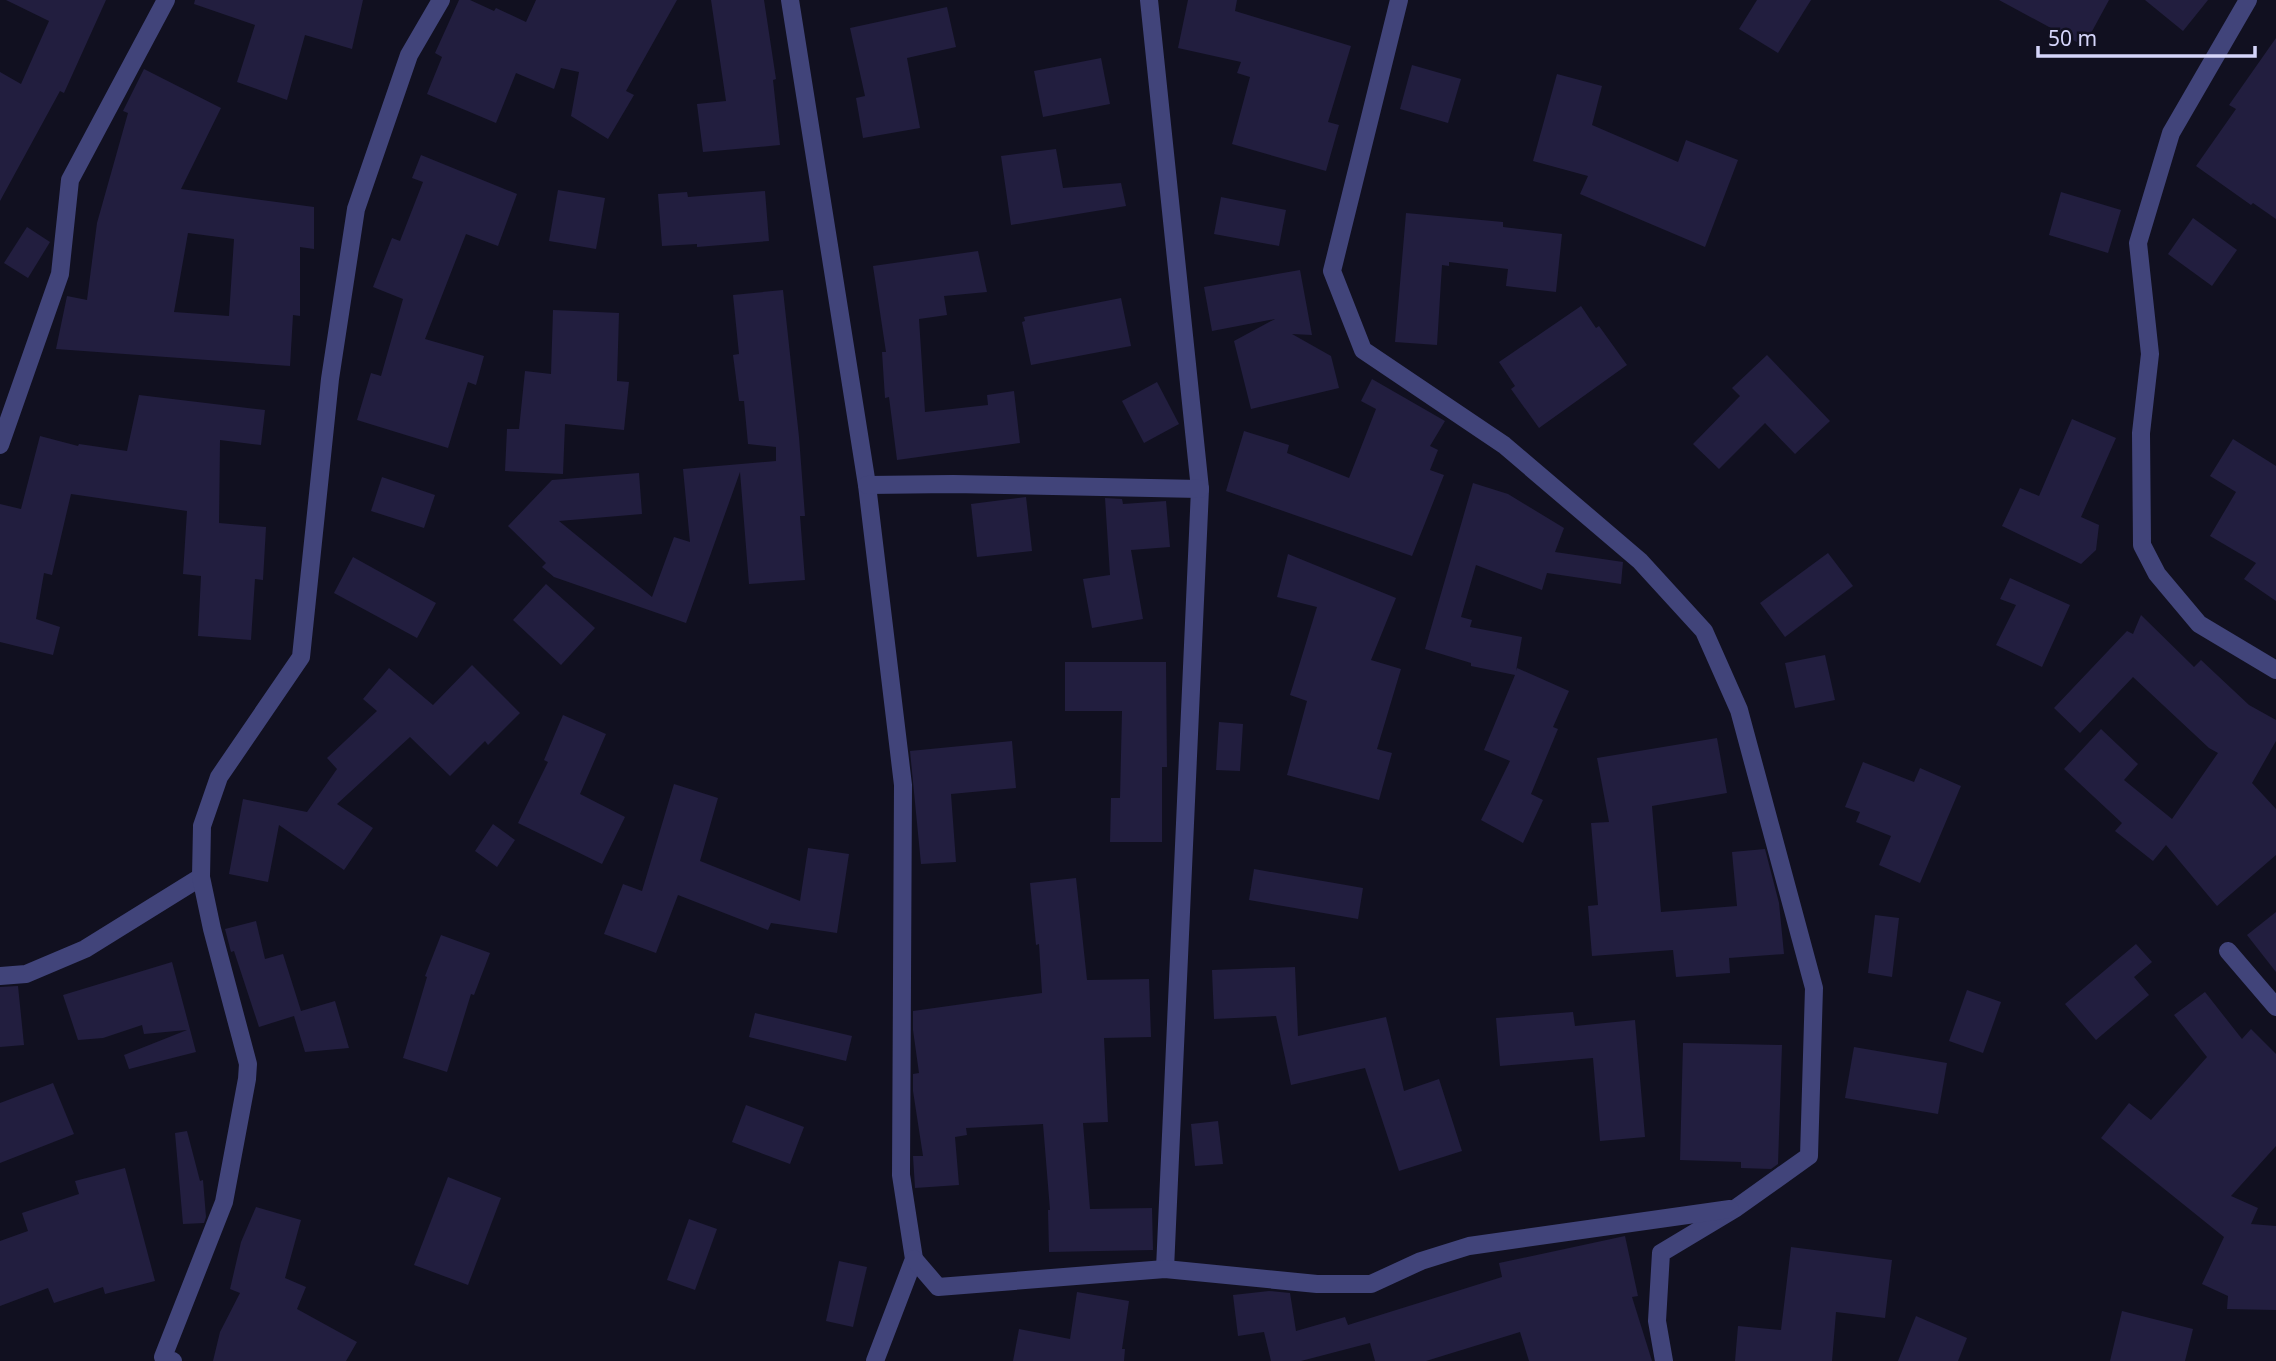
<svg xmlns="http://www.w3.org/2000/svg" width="2276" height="1361" viewBox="0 0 2276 1361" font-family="'Noto Sans',sans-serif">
<rect width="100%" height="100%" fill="#111020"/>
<g fill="#221e3f" fill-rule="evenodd">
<polygon points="6,0 106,0 64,93 60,91 0,201 0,72 21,84 49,21"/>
<polygon points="195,0 363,0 352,49 305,35 287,100 237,82 255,25 194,4"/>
<polygon points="459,0 470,0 494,11 496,8 526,22 536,0 677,0 626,91 634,95 608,139 571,116 579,72 561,68 554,89 516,73 496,123 427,94 442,57 435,53"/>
<polygon points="711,0 764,0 776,79 773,80 780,145 703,152 697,104 726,101"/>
<polygon points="1188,0 1237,0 1235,11 1351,46 1328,122 1339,125 1326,171 1232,144 1250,77 1237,73 1241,62 1178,48"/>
<polygon points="1757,0 1811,0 1778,53 1739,29"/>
<polygon points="1999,0 2109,0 2084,46"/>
<polygon points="2145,0 2208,0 2183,31"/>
<polygon points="947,7 956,47 907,58 920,128 863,138 856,98 865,96 850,28"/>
<polygon points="2276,38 2276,219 2253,203 2251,205 2196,166 2236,109 2229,105"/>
<polygon points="1101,58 1110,104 1043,117 1034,71"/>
<polygon points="1412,65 1461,79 1448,123 1400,109"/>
<path d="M144 69 221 108 181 189 314 207V249L300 247V316L293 315 290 366 56 349 67 296 87 300 97 223 128 113 123 111ZM188 233 234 239 229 316 174 312Z"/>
<polygon points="1557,74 1602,86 1592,125 1678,162 1686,140 1738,160 1705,247 1580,194 1588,176 1533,161"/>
<polygon points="1056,149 1063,188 1121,183 1126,206 1011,225 1001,156"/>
<polygon points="421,155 517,194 498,246 466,234 425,339 484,356 476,385 468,382 448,448 357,420 371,373 381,376 403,299 373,287 392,238 400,241 423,182 412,178"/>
<polygon points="558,190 605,198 596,249 549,241"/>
<polygon points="765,191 769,241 697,247 697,244 662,246 658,194 687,192 688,197"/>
<polygon points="2061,192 2121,210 2108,253 2049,235"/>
<polygon points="1221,197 1286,210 1279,246 1214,234"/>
<polygon points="1406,213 1503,222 1503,227 1562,234 1556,292 1506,286 1508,269 1449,262 1449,266 1442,265 1437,345 1395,342"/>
<polygon points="2193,218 2237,250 2212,286 2168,254"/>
<polygon points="27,227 50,242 28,278 4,263"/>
<polygon points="978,251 987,292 944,296 947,315 919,319 925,412 988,405 987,395 1014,391 1020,443 897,460 889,397 885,398 882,352 886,352 873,266"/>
<polygon points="1300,270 1312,335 1292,334 1331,356 1339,388 1251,409 1234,341 1275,319 1212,331 1204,287"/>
<polygon points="783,290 799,437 805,516 800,516 805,580 749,584 740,472 686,623 554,577 542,567 546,563 508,526 552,480 639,473 642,514 559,521 652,597 674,537 690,542 683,469 776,461 776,447 748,444 744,401 739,401 733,355 739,354 733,295"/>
<polygon points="1121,298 1131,346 1031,365 1022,322 1025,321 1024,317"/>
<polygon points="1581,306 1596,328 1599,326 1627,365 1539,428 1511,389 1515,386 1499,362"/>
<polygon points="553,310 619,313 617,381 629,382 624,430 565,424 563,474 505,471 507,429 519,429 525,371 551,374"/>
<polygon points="1767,355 1830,421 1795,454 1765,423 1719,469 1693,444 1740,396 1732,388"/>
<polygon points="1372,379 1445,421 1430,446 1438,450 1430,470 1444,475 1412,556 1226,491 1244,431 1289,445 1287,453 1349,478 1376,409 1361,401"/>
<polygon points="1157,382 1179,424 1144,443 1122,401"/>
<polygon points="139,395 265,410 261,445 220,440 219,523 266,527 263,580 255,579 251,640 198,636 201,576 183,574 187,511 71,494 52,575 44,573 36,619 60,627 53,655 0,642 0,504 21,509 40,436 78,446 79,444 127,451"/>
<polygon points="2072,419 2116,438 2081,517 2099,525 2096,550 2081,564 2002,526 2020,488 2039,496"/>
<polygon points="2233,439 2276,466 2276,601 2244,579 2256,563 2210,536 2236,492 2210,476"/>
<polygon points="382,477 435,495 424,528 371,511"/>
<polygon points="1473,483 1508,494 1564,528 1555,552 1623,562 1621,584 1547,573 1542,590 1476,565 1461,617 1472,620 1470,627 1522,637 1516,671 1517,668 1569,691 1553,727 1558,729 1531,794 1543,800 1523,843 1481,820 1510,761 1484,750 1515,675 1471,666 1471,663 1425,649"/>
<polygon points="1026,497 1032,551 977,557 971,504"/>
<polygon points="1105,498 1122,499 1123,504 1166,501 1170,547 1131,550 1143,619 1092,628 1083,579 1110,575"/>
<polygon points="1828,553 1853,586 1785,637 1760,603"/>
<polygon points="1288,554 1396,598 1371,660 1401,669 1377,749 1392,753 1379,800 1287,775 1307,701 1290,695 1317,607 1277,597"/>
<polygon points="353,557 436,603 417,638 334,593"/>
<polygon points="2010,578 2070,605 2042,667 1996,645 2016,605 2000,599"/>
<polygon points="546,584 595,628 561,665 513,620"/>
<polygon points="2141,615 2194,667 2201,660 2249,705 2276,720 2276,741 2252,783 2276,809 2276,855 2217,906 2166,845 2153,861 2115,831 2122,823 2064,769 2101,729 2138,764 2124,780 2172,819 2218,753 2209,748 2133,677 2080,733 2054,708 2127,631 2133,634"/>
<polygon points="1825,655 1835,700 1795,708 1785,663"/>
<polygon points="1065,662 1166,662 1167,767 1162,767 1162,842 1110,842 1111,798 1120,798 1122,711 1065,711"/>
<polygon points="472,665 520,713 488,745 485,741 450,776 410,737 337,804 373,828 344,870 279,825 268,882 229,874 243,799 307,812 337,769 327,758 377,711 363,699 389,668 433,705"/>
<polygon points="563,715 606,734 580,794 625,817 602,864 518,823 548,762 544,760"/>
<polygon points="1219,722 1243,724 1240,771 1216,770"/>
<polygon points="1717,738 1727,793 1652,806 1661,912 1737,906 1732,852 1765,849 1779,903 1784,954 1729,958 1730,973 1676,977 1673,950 1592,956 1588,906 1598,905 1591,823 1609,822 1597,758"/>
<polygon points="1012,741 1016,788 951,794 956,862 921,864 910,751"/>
<polygon points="1863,762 1914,782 1920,768 1961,786 1920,883 1879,865 1891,836 1856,822 1860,812 1845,807"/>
<polygon points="674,784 718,798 700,861 800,901 808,848 849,854 837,933 771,923 768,930 678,895 656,953 604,934 623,884 642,891"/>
<polygon points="493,824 515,840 497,867 475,851"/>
<polygon points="1254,869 1363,888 1358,919 1249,900"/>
<polygon points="1076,878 1087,980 1149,979 1151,1037 1104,1038 1108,1122 1083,1123 1090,1209 1152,1208 1153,1250 1049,1252 1048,1210 1050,1210 1043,1124 966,1128 967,1135 955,1137 959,1185 915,1188 913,1156 923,1156 913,1091 913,1074 919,1073 913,1030 913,1011 1042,993 1039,944 1036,945 1030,883"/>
<polygon points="2276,912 2276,972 2247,935"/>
<polygon points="1875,915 1899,918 1892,977 1868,973"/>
<polygon points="256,921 265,959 283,954 301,1011 335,1001 349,1048 305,1052 294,1016 259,1027 234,951 231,952 225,929"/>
<polygon points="441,935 490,953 474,995 471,994 447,1072 403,1058 427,977 425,976"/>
<polygon points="2136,944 2152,962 2134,977 2149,995 2096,1040 2065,1004"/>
<polygon points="172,962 196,1052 129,1069 124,1055 187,1030 144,1034 142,1025 103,1038 78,1040 63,995"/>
<polygon points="1295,967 1298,1036 1386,1017 1404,1091 1439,1079 1462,1151 1399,1171 1365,1068 1291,1085 1276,1016 1214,1019 1212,970"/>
<polygon points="18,986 24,1045 0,1047 0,987"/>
<polygon points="1967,990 2001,1002 1983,1053 1949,1041"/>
<polygon points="2205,992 2242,1039 2251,1029 2276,1054 2276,1146 2231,1196 2258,1208 2251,1224 2276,1226 2276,1310 2227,1309 2228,1296 2202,1284 2224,1237 2101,1138 2129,1103 2151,1120 2207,1057 2174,1015"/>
<polygon points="1573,1012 1575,1026 1635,1020 1645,1137 1600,1141 1593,1058 1500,1066 1496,1018"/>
<polygon points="755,1013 852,1036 846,1061 749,1037"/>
<polygon points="1683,1043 1782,1045 1778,1164 1771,1169 1741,1168 1741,1162 1680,1160"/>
<polygon points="1854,1047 1947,1063 1938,1114 1845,1098"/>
<polygon points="53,1083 74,1134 0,1163 0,1103"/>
<polygon points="746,1105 804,1127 790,1164 732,1142"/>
<polygon points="1218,1121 1223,1164 1195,1166 1191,1124"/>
<polygon points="187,1131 200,1181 203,1180 206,1217 204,1223 183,1224 175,1133"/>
<polygon points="125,1168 155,1281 105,1294 103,1287 54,1303 48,1288 0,1306 0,1241 28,1231 22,1213 79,1194 75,1181"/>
<polygon points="448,1177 501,1198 468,1285 414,1265"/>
<polygon points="256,1207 301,1220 285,1278 306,1287 297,1309 357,1342 346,1361 213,1361 220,1332 240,1293 230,1289 241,1242"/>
<polygon points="689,1219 717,1229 695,1290 667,1280"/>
<polygon points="1625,1236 1638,1296 1632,1297 1652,1361 1529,1361 1520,1332 1426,1361 1375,1361 1370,1343 1301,1361 1271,1361 1264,1332 1238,1336 1233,1295 1269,1291 1290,1293 1296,1331 1345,1317 1348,1325 1502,1277 1499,1263"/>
<polygon points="1791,1247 1892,1260 1885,1318 1836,1312 1832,1361 1735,1361 1738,1326 1781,1330"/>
<polygon points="839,1261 867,1267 853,1327 826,1321"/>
<polygon points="1077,1292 1129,1301 1122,1349 1125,1349 1124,1361 1013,1361 1019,1329 1070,1339"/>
<polygon points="2122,1311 2193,1329 2185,1361 2110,1361"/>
<polygon points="1916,1316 1967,1338 1958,1361 1898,1361"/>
</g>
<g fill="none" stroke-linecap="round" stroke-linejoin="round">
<g stroke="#41447a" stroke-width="18">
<polyline points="790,0 867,485 903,785 901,1175 914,1259 875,1361"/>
<polyline points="1149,0 1200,489 1165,1269"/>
<polyline points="1399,0 1332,271 1363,350 1504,445 1640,561 1704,631 1739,710 1814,988 1809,1156 1736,1208 1661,1253 1657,1321 1664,1361"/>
<polyline points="2248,0 2171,133 2138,243 2150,354 2141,433 2142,545 2157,574 2199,624 2276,670"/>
<polyline points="0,445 60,274 70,180 166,0"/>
<polyline points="867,485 953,484 1200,489"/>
<polyline points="2228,951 2276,1007"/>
<polyline points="0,976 26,974 85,949 201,877"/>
<polyline points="914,1259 938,1287 1165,1269 1317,1284 1371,1284 1421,1261 1469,1246 1730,1209"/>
<polyline points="173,1361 163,1357 224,1202 247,1079 248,1064 212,929 201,877 202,826 219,777 301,657 330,379 356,209 409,55 441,0"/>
</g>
</g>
<path d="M2038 46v10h217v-10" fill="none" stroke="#d5d5fa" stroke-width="3.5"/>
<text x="2048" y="46" font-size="21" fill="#d5d5fa" stroke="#111020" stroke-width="5" paint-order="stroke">50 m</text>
</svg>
